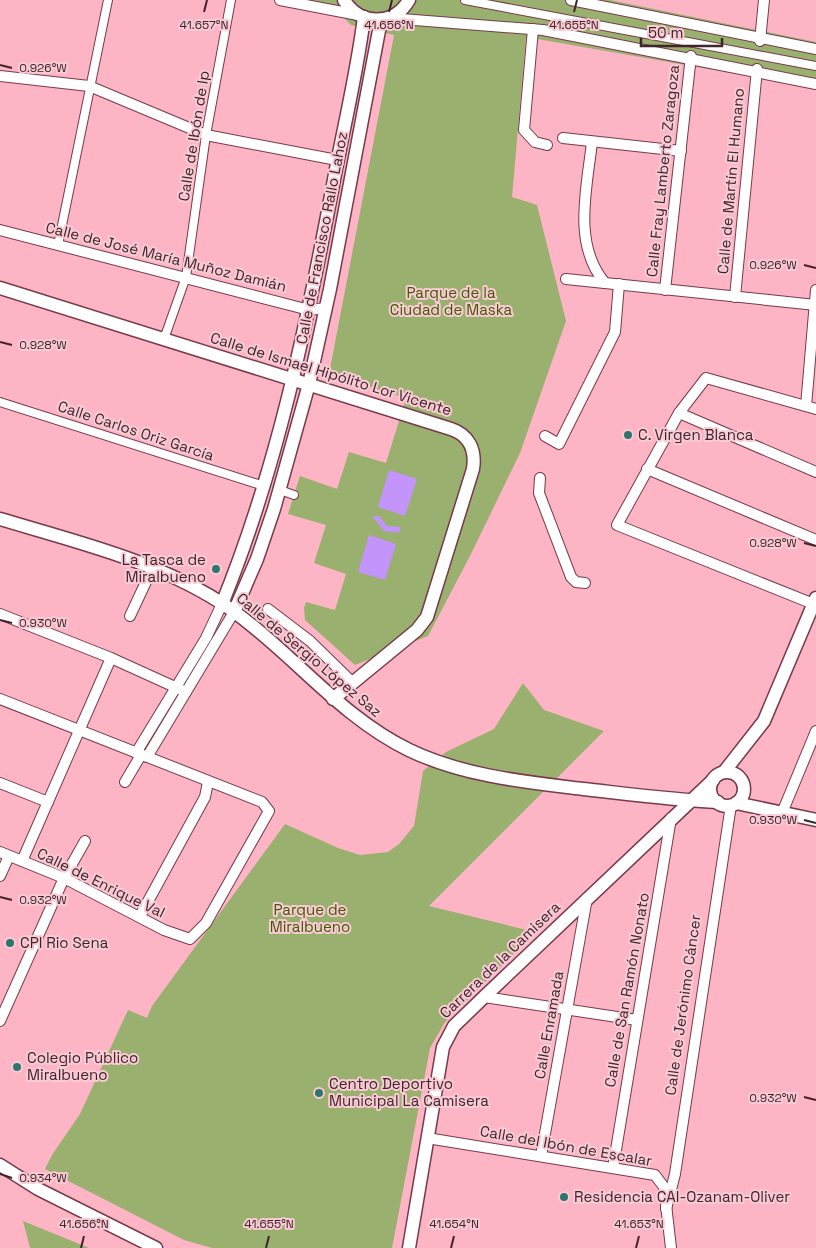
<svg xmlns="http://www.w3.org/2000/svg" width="816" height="1248" viewBox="0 0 816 1248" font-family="'Space Grotesk',sans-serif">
<rect width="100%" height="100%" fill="#fdb4c5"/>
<g fill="#99b06f">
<polygon points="306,0 610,0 816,42 816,88 526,37 512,197 537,205 566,321 520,453 471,554 428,636 355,665 305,620 304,608 306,602 335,610 346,574 314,563 326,525 288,514 300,476 337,489 349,452 386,463 406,398 329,374 394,35 351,25 331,5"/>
<polygon points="523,683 544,710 604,731 429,906 535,932 445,1022 430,1048 392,1248 212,1248 184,1240 45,1169 52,1155 80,1114 128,1010 147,1018 152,1006 285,824 338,848 360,855 388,852 399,844 414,826 423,771 446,752 494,729"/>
<polygon points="23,1221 89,1248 30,1248"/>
</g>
<g fill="#c394fa">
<polygon points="389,470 417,479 405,516 378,507"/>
<polygon points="372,516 379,516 387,526 401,527 399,533 384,531"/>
<polygon points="369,535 396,544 385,580 358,572"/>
</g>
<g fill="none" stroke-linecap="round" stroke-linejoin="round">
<defs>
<g id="pedestrian">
<polyline points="465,0 816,66"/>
<polyline points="58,245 108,0"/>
<polyline points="164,339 186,277 206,135 231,0"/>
<polyline points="0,402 264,486"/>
<polyline points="280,490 294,495"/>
</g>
<g id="minor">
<polyline points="280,0 358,15"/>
<polyline points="571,0 816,49"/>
<polyline points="389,18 543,30 816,84"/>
<polyline points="533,29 524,130 535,142 547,145"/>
<polyline points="760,41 764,0"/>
<polyline points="0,76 89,86 206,135 337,160"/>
<polyline points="563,138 681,151"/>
<path d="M592 142C587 188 572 244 605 283"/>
<polyline points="0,230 309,310 326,308"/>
<polyline points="566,279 816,305"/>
<polyline points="665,290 691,56"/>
<polyline points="735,297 757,69"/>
<polyline points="806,406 816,290"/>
<polyline points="816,409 706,378 679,413 617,525 816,605"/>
<polyline points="679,413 816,472"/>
<polyline points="545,436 559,444 615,332 619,284"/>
<polyline points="647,469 816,540"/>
<polyline points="540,478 539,493 571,577 576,582 585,583"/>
<polyline points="268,609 310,641 353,683"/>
<polyline points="0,614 111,658 186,692"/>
<polyline points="130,616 152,569"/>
<polyline points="0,699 262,802 269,811 206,923 190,939 164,930 64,878 0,852"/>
<polyline points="136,753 206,638 222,604"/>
<polyline points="147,757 234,612"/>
<polyline points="125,782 141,755"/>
<polyline points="0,783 48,802"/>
<polyline points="782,813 816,731"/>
<polyline points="22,861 111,658"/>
<polyline points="0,876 9,856"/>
<polyline points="140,916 205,797 208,782"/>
<polyline points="484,997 637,1020"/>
<polyline points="0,1021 64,878 85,841"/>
<polyline points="427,1138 655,1175 664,1187 671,1248"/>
<polyline points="541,1156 587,898"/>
<polyline points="613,1168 671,818"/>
<polyline points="666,1209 675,1174 731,805"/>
</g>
<g id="tertiary">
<path d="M344 0C360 26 394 26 409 0"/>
<path d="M0 288 451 429C469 435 476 450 473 469L427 617 417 630 333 699"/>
<path d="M0 519C77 542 162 562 229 608 292 652 339 716 409 750 463 776 525 782 583 789 628 794 673 800 718 802"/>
<path d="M222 604C277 469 306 328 333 185 343 129 357 74 364 17"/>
<polyline points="234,612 257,559 274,509 309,384 330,289 381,20"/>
<polyline points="724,772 764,721 816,598"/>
<circle cx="727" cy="789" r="17"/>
<polyline points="736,803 816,820"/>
<polyline points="0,1165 38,1189 156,1248"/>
<polyline points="409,1248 443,1047 454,1026 484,997 713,780"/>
</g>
</defs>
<use href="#pedestrian" stroke="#773a4a" stroke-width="10"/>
<use href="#minor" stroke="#773a4a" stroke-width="12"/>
<use href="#tertiary" stroke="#773a4a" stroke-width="15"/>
<use href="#pedestrian" stroke="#fff" stroke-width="8"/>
<use href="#minor" stroke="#fff" stroke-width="10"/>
<use href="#tertiary" stroke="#fff" stroke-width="12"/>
</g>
<path fill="none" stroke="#40242b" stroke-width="2" d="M204 12 207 0M389 12 392 0M574 12 577 0M0 65 12 68M804 265 816 268M0 342 12 345M804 543 816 546M0 620 12 623M804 820 816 823M0 897 12 900M804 1097 816 1100M0 1174 12 1178M81 1248 84 1236M266 1248 269 1236M451 1248 454 1236M636 1248 639 1236"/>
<g fill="#2e756d" stroke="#f8cbd4" stroke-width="2">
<circle cx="628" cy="435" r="5"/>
<circle cx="216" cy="569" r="5"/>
<circle cx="10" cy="943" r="5"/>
<circle cx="17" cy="1067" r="5"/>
<circle cx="319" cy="1093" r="5"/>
<circle cx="564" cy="1197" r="5"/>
</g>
<g text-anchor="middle" stroke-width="4" stroke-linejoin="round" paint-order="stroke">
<g font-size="15" fill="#40242b" stroke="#f8cbd4">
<text transform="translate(194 136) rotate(-81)" y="5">Calle de Ibón de Ip</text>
<text transform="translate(663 171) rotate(-84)" y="5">Calle Fray Lamberto Zaragoza</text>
<text transform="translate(731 181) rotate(-85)" y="5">Calle de Martín El Humano</text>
<text transform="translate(322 238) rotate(-79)" y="5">Calle de Francisco Rallo Lahoz</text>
<text transform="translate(166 257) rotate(14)" y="5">Calle de José María Muñoz Damián</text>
<text transform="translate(331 374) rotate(17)" y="5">Calle de Ismael Hipólito Lor Vicente</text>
<text transform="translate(136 431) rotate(18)" y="5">Calle Carlos Oriz García</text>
<text transform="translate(309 655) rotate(40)" y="5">Calle de Sergio López Saz</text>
<text transform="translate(101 883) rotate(26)" y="5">Calle de Enrique Val</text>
<text transform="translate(500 960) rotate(-44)" y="5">Carrera de la Camisera</text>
<text transform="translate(627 990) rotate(-80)" y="5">Calle de San Ramón Nonato</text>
<text transform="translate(683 1005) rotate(-82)" y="5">Calle de Jerónimo Cáncer</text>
<text transform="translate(549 1025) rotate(-80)" y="5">Calle Enramada</text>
<text transform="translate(566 1146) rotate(10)" y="5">Calle del Ibón de Escalar</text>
</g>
<g font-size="15" fill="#425800" stroke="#f8cbd4">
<text x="451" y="298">Parque de la<tspan x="451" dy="17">Ciudad de Maska</tspan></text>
<text x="310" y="915">Parque de<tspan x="310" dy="17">Miralbueno</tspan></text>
</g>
<g font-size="15" fill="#40242b" stroke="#f8cbd4" text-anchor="start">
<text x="638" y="440">C. Virgen Blanca</text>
<text x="206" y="565" text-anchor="end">La Tasca de<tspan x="206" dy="17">Miralbueno</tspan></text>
<text x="20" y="948">CPI Rio Sena</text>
<text x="27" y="1063">Colegio Público<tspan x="27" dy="17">Miralbueno</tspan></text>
<text x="329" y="1089">Centro Deportivo<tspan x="329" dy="17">Municipal La Camisera</tspan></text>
<text x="574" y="1202">Residencia CAI-Ozanam-Oliver</text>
</g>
</g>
<g font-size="12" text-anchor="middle" fill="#40242b" stroke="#f8cbd4" stroke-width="4" stroke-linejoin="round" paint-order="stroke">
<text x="204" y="29">41.657°N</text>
<text x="389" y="29">41.656°N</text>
<text x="574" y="29">41.655°N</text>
<text x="43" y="72">0.926°W</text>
<text x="773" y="269">0.926°W</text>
<text x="43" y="349">0.928°W</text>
<text x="773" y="547">0.928°W</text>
<text x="43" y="627">0.930°W</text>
<text x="773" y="824">0.930°W</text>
<text x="43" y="904">0.932°W</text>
<text x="773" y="1102">0.932°W</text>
<text x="43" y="1182">0.934°W</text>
<text x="84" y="1228">41.656°N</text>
<text x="269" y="1228">41.655°N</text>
<text x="454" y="1228">41.654°N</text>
<text x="639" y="1228">41.653°N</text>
</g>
<path d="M641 38v8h81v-8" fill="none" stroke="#40242b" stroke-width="2.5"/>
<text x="648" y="38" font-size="15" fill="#40242b" stroke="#f8cbd4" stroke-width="4" paint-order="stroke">50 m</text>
</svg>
